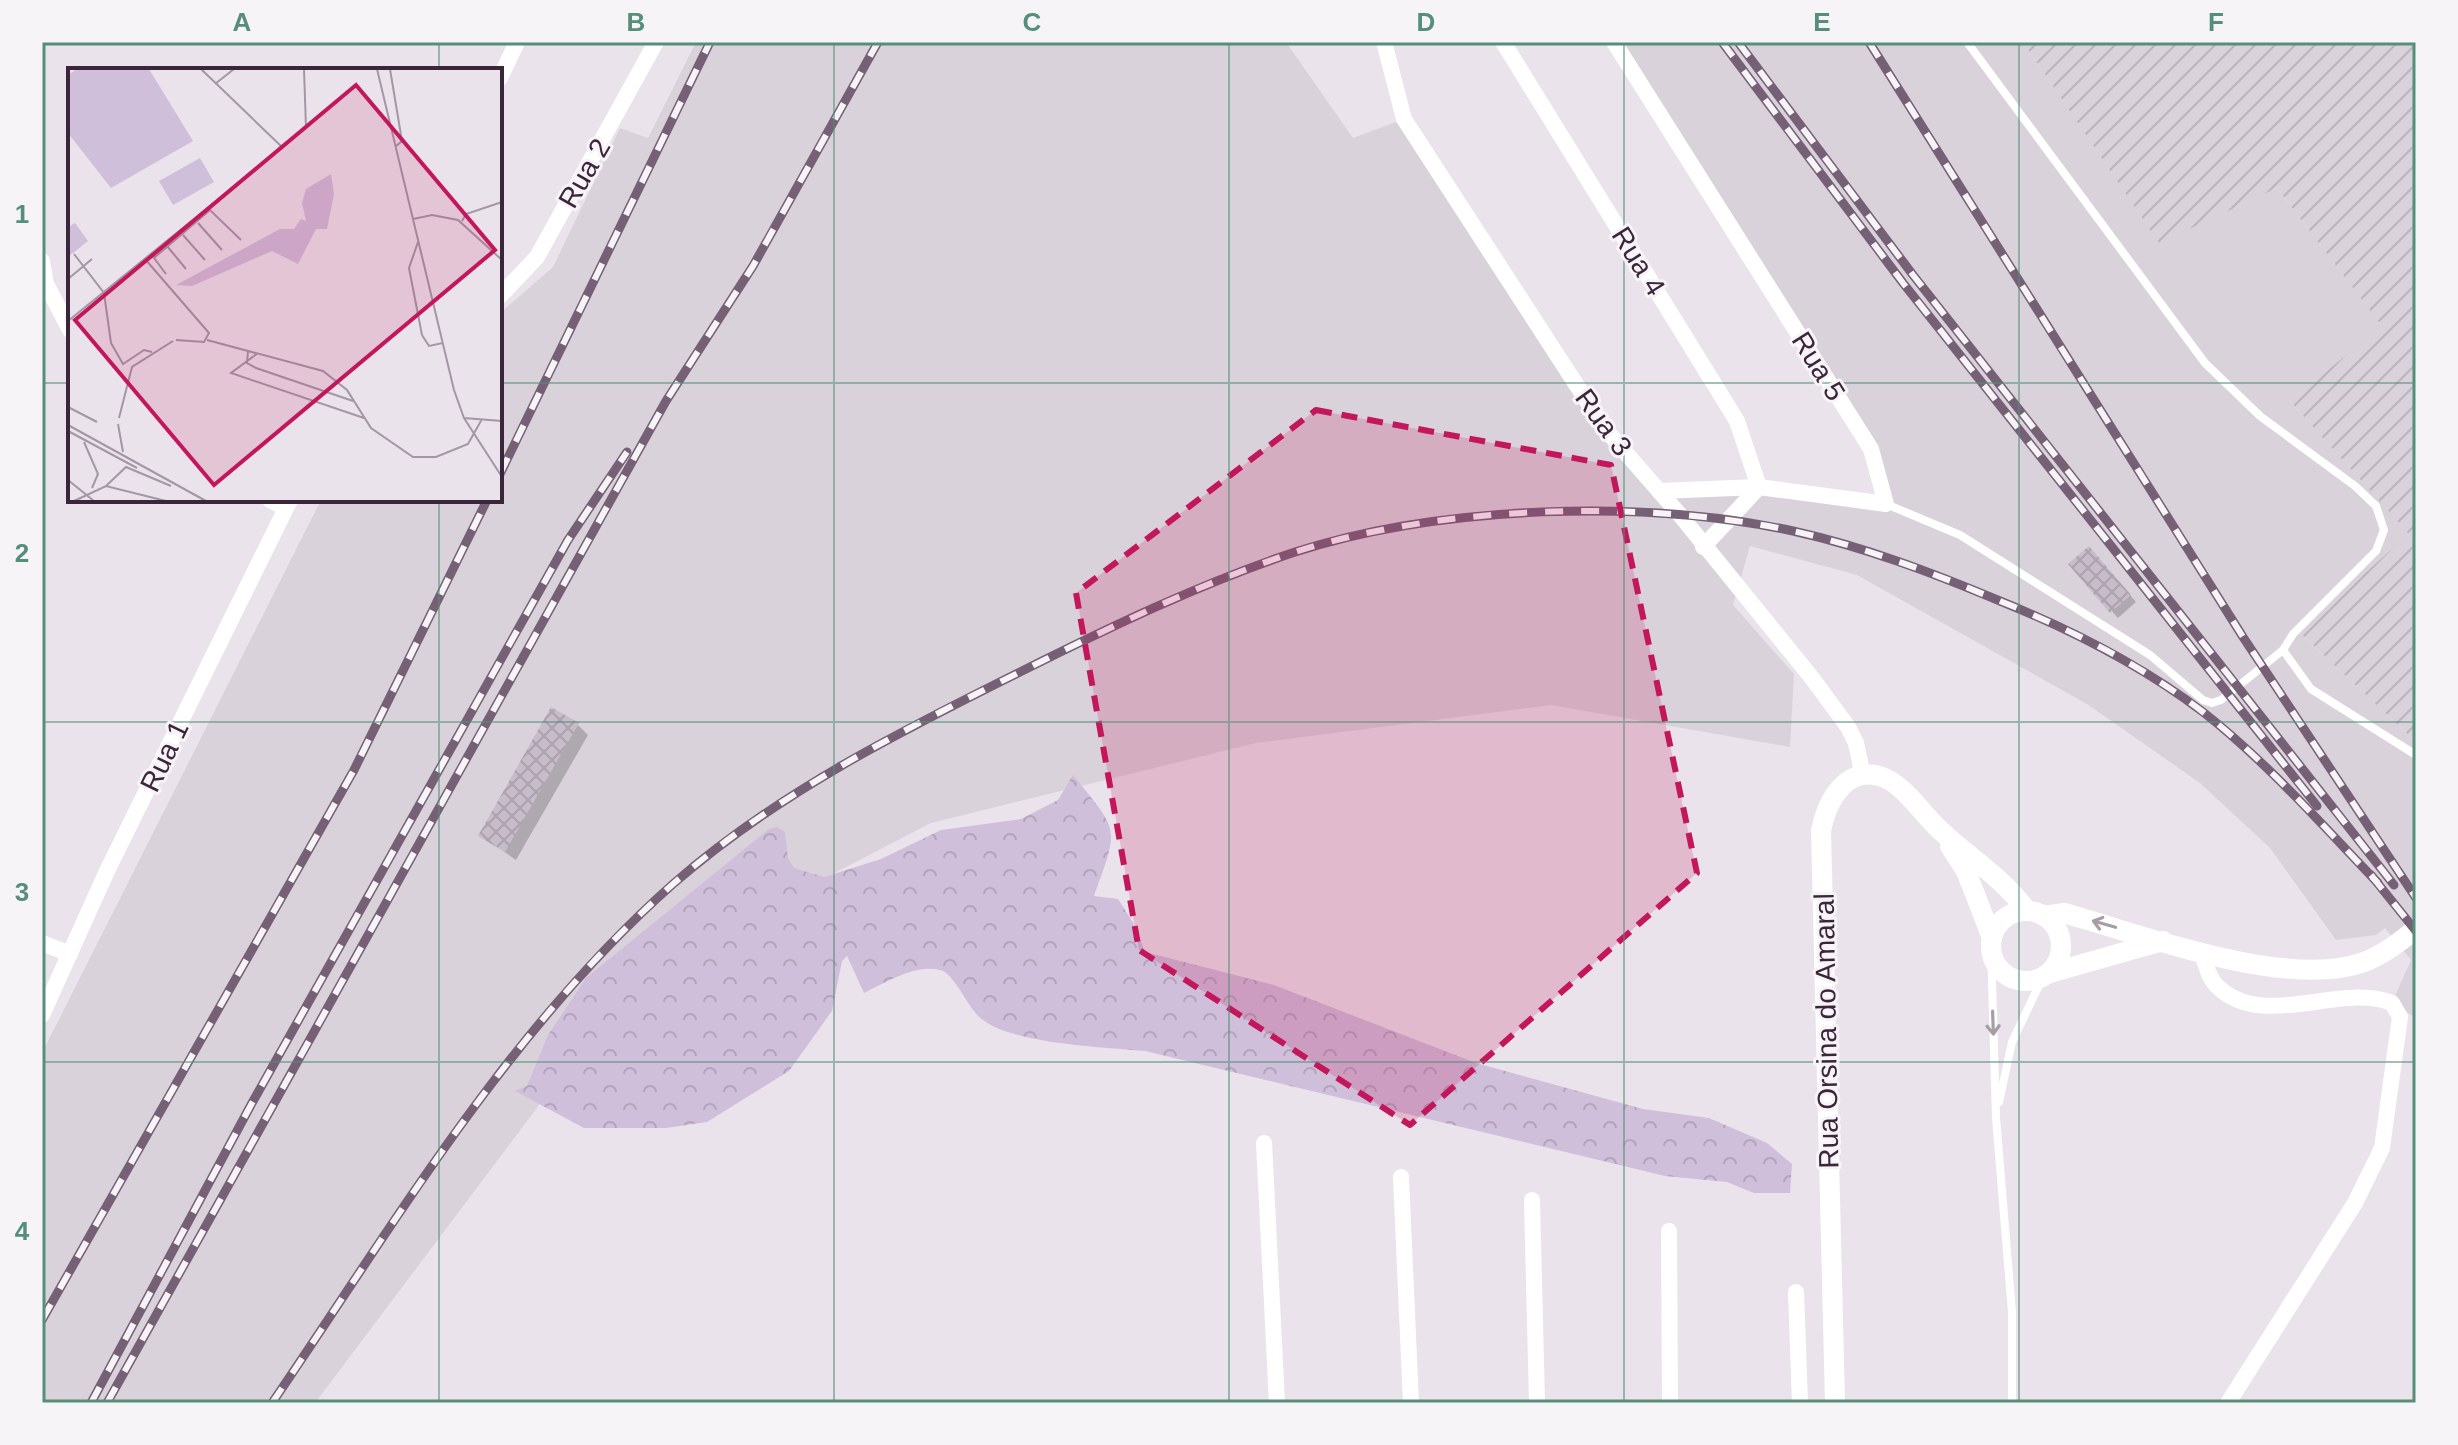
<svg xmlns="http://www.w3.org/2000/svg" width="2458" height="1445" viewBox="0 0 2458 1445" font-family="Helvetica,sans-serif">
<defs>
<pattern id="industrial-furrows" width="10" height="10" patternUnits="userSpaceOnUse" patternTransform="scale(2)"><rect width="10" height="10" fill="#dad2db"/><path d="M-1 1l2-2M0 10L10 0M9 11l2-2" fill="none" stroke="#bcb4bd"/></pattern>
<pattern id="forest-crowns" width="20" height="18" patternUnits="userSpaceOnUse" patternTransform="scale(2)"><rect width="20" height="18" fill="#cfbfda"/><path d="M2 6a3 3 0 1 1 6 0M12 15a3 3 0 1 1 6 0" fill="none" stroke="#b3a4bc"/></pattern>
<pattern id="building-cross-hatch" width="8" height="8" patternUnits="userSpaceOnUse" patternTransform="scale(2)"><rect width="8" height="8" fill="#c7bcc9"/><path d="M0 0l8 8M0 8l8-8" fill="none" stroke="#aca1ad"/></pattern>
</defs>
<rect width="100%" height="100%" fill="#eae3ec"/>
<polygon fill="#dad2db" points="696,42 1286,42 1353,138 1404,119 1605,429 1659,491 1759,487 1885,504 1871,448 1614,42 2023,42 2159,242 2277,188 2383,327 2290,401 2410,534 2299,632 2416,742 2416,1018 2392,1003 2411,960 2385,928 2376,935 2336,940 2270,848 2200,783 2087,704 1857,575 1750,546 1733,605 1794,674 1790,747 1551,705 1256,743 931,823 817,882 567,1068 315,1403 42,1403 42,1053 321,500 500,500 500,313 553,267 620,128 648,138"/>
<polygon fill="url(#industrial-furrows)" points="2023,42 2416,42 2416,742 2299,632 2409,534 2290,401 2382,326 2277,188 2159,243"/>
<path fill="url(#forest-crowns)" d="M1073 775C1120 833 1119 826 1094 896L1118 899 1134 924 1145 952 1274 985 1476 1063 1643 1109 1709 1118 1767 1143 1792 1164 1790 1193H1754L1727 1182 1665 1176 1145 1051C1104 1047 1015 1044 983 1020 968 1010 955 973 940 970 915 964 885 983 864 993L847 956 842 961 832 1011 789 1071 707 1122 666 1128H584L515 1091 527 1086 548 1035 586 978 769 829 777 827 785 832 788 858 794 868 824 877 881 859 941 830 1021 819 1058 800Z"/>
<g fill="#0003">
<polygon points="2095,555 2136,602 2118,618 2071,565"/>
<polygon points="578,725 588,735 516,860 480,835"/>
</g>
<g fill="url(#building-cross-hatch)">
<polygon points="2089,546 2131,595 2110,613 2068,564"/>
<polygon points="551,707 579,723 505,852 478,836"/>
</g>
<g fill="none" stroke-linecap="round" stroke-linejoin="round">
<g stroke="#fff" stroke-width="8">
<polyline points="1967,42 2205,363 2260,416 2355,486 2376,506 2384,530 2376,551 2293,634 2283,650 2311,689 2416,755"/>
<polyline points="1886,504 1960,535 2150,655 2203,700 2212,703 2221,700 2283,650"/>
<polyline points="1991,945 1996,1118 2012,1312 2012,1403"/>
<polyline points="1999,1102 2012,1042 2042,979"/>
</g>
<g stroke="#fff" stroke-width="16">
<polyline points="1384,42 1404,119 1605,429 1680,515 1812,678 1848,727 1856,743 1863,776"/>
<polyline points="1503,42 1737,421 1759,487 1703,547"/>
<polyline points="1614,42 1871,449 1886,504 1759,487 1659,491"/>
<polyline points="500,78 517,42"/>
<polyline points="42,261 46,284 70,330"/>
<polyline points="500,296 537,257 656,42"/>
<polyline points="270,500 286,508"/>
<polyline points="42,943 70,954"/>
<path d="M2201 951C2205 961 2208 977 2216 985 2261 1032 2340 982 2392 1003L2400 1017 2382 1148 2355 1203 2228 1403"/>
<polyline points="42,1015 107,871 290,500"/>
<polyline points="1264,1143 1277,1403"/>
<polyline points="1401,1177 1411,1403"/>
<polyline points="1532,1200 1537,1403"/>
<polyline points="1669,1231 1670,1403"/>
<polyline points="1796,1292 1800,1403"/>
</g>
<g stroke="#fff" stroke-width="20">
<polyline points="1950,846 1966,871 1992,938"/>
<circle cx="2026" cy="946" r="35"/>
<path d="M2044 916 2064 913C2143 935 2287 990 2364 962 2384 955 2400 941 2416 929"/>
<polyline points="2050,973 2163,941"/>
<path d="M1835 1403 1821 831C1827 800 1848 761 1887 779 1908 790 1923 815 1941 831 1970 858 2004 879 2027 911"/>
</g>
<defs>
<g id="rail">
<polyline points="1722,42 1903,283 2317,806"/>
<polyline points="1738,42 1913,275 2394,885"/>
<polyline points="1869,42 2243,637 2416,898"/>
<polyline points="500,474 710,42"/>
<polyline points="2371,875 2416,931"/>
<polyline points="42,1320 354,770 487,500"/>
<polyline points="91,1403 252,1103 568,540 627,452"/>
<polyline points="107,1403 666,401 753,266 878,42"/>
<path d="M272 1403C395 1223 508 1030 673 884 777 793 901 731 1024 670 1112 626 1202 583 1295 552 1440 505 1645 499 1793 531 1865 547 1933 573 2000 601 2072 630 2141 665 2203 712 2267 762 2322 825 2378 883"/>
</g>
</defs>
<use href="#rail" stroke="#766076" stroke-width="9"/>
<use href="#rail" stroke="#f7f4f8" stroke-width="6" stroke-dasharray="18" stroke-linecap="butt"/>
</g>
<defs><path id="oneway-shaft" d="M-6 0H5M1.5-3L5.5 0L1.5 3" fill="none" stroke-width="1.6" stroke-linecap="round" stroke-linejoin="round" transform="scale(2)"/></defs>
<g stroke="#a79da6">
<use href="#oneway-shaft" transform="translate(2104 924) rotate(-164)"/>
<use href="#oneway-shaft" transform="translate(1993 1023) rotate(88)"/>
</g>
<path fill="#c2185b" fill-opacity="0.2" stroke="#c2185b" stroke-width="6" stroke-dasharray="16 10" stroke-linejoin="round" d="M1316 410 1611 465 1697 873 1410 1125 1139 950 1076 593Z"/>
<path fill="none" stroke="#558e79" stroke-width="2" stroke-opacity="0.55" d="M439 42V70M834 42V1403M1229 42V1403M1624 42V1403M2019 42V1403M42 383H70M500 383H2416M439 500V1403M42 722H2416M42 1062H2416"/>
<g text-anchor="middle" stroke-width="6" stroke-linejoin="round" paint-order="stroke">
<g font-size="28" fill="#3b253a" stroke="#f7f4f8">
<text transform="translate(584 173) rotate(-60)" y="10">Rua 2</text>
<text transform="translate(1639 261) rotate(58)" y="10">Rua 4</text>
<text transform="translate(1819 366) rotate(58)" y="10">Rua 5</text>
<text transform="translate(1604 422) rotate(54)" y="10">Rua 3</text>
<text transform="translate(164 756) rotate(-64)" y="10">Rua 1</text>
<text transform="translate(1826 1031) rotate(-91)" y="10">Rua Orsina do Amaral</text>
</g>
</g>
<g transform="translate(68 68)">
<rect width="434" height="434" fill="#eae3ec"/>
<path d="M132 90 146 114 105 137 91 113Z" fill="#cfbfda"/>
<path d="M9 1H81L125 73 43 120 0 65V7ZM263 106 266 126 259 161H248L230 196 204 183 124 218 108 217 212 161H226L233 151 238 153 234 135 238 121ZM7 155 20 173 0 189V159Z" fill="#cfbfda"/>
<path fill="none" stroke="#a497a5" stroke-width="2" d="M133 1 214 79M309 1 386 322 396 350 434 409M322 1 334 73 327 79M147 16 166 1M345 151 364 147 390 152 434 192M394 153 398 146 434 134M130 155 154 182M115 167 137 192M350 174 341 200 354 267 361 278 375 275M99 178 118 201M6 186 36 225 43 275 55 296 76 282 84 284M77 191 141 265 136 274 108 272M98 206 86 190 142 142 173 172M0 211 24 191M0 253 238 60 236 1M139 272 255 303 279 322 303 360 345 389H368L400 376 414 351M180 283 179 295 188 300 285 333M190 285 163 305 296 350M0 339 29 354M51 350 64 299 105 273M396 350 434 353M50 356 55 384M0 357 138 433M0 363 69 400M16 374 30 406 24 420M0 412 26 433M38 418 58 399 103 418M6 433 38 418 98 433"/>
<path fill="#c2185b" fill-opacity="0.15" stroke="#c2185b" stroke-width="4" d="M288 17 427 182 146 417 7 252Z"/>
<rect width="434" height="434" fill="none" stroke="#3b253a" stroke-width="4"/>
</g>
<rect width="2458" height="1445" fill="none" stroke="#f7f4f8" stroke-width="88"/>
<rect x="44" y="44" width="2370" height="1357" fill="none" stroke="#558e79" stroke-width="3"/>
<g font-size="26" text-anchor="middle" font-weight="bold" fill="#558e79">
<text x="242" y="31">A</text>
<text x="636" y="31">B</text>
<text x="1032" y="31">C</text>
<text x="1426" y="31">D</text>
<text x="1822" y="31">E</text>
<text x="2216" y="31">F</text>
<text x="22" y="223">1</text>
<text x="22" y="562">2</text>
<text x="22" y="901">3</text>
<text x="22" y="1240">4</text>
</g>
</svg>
